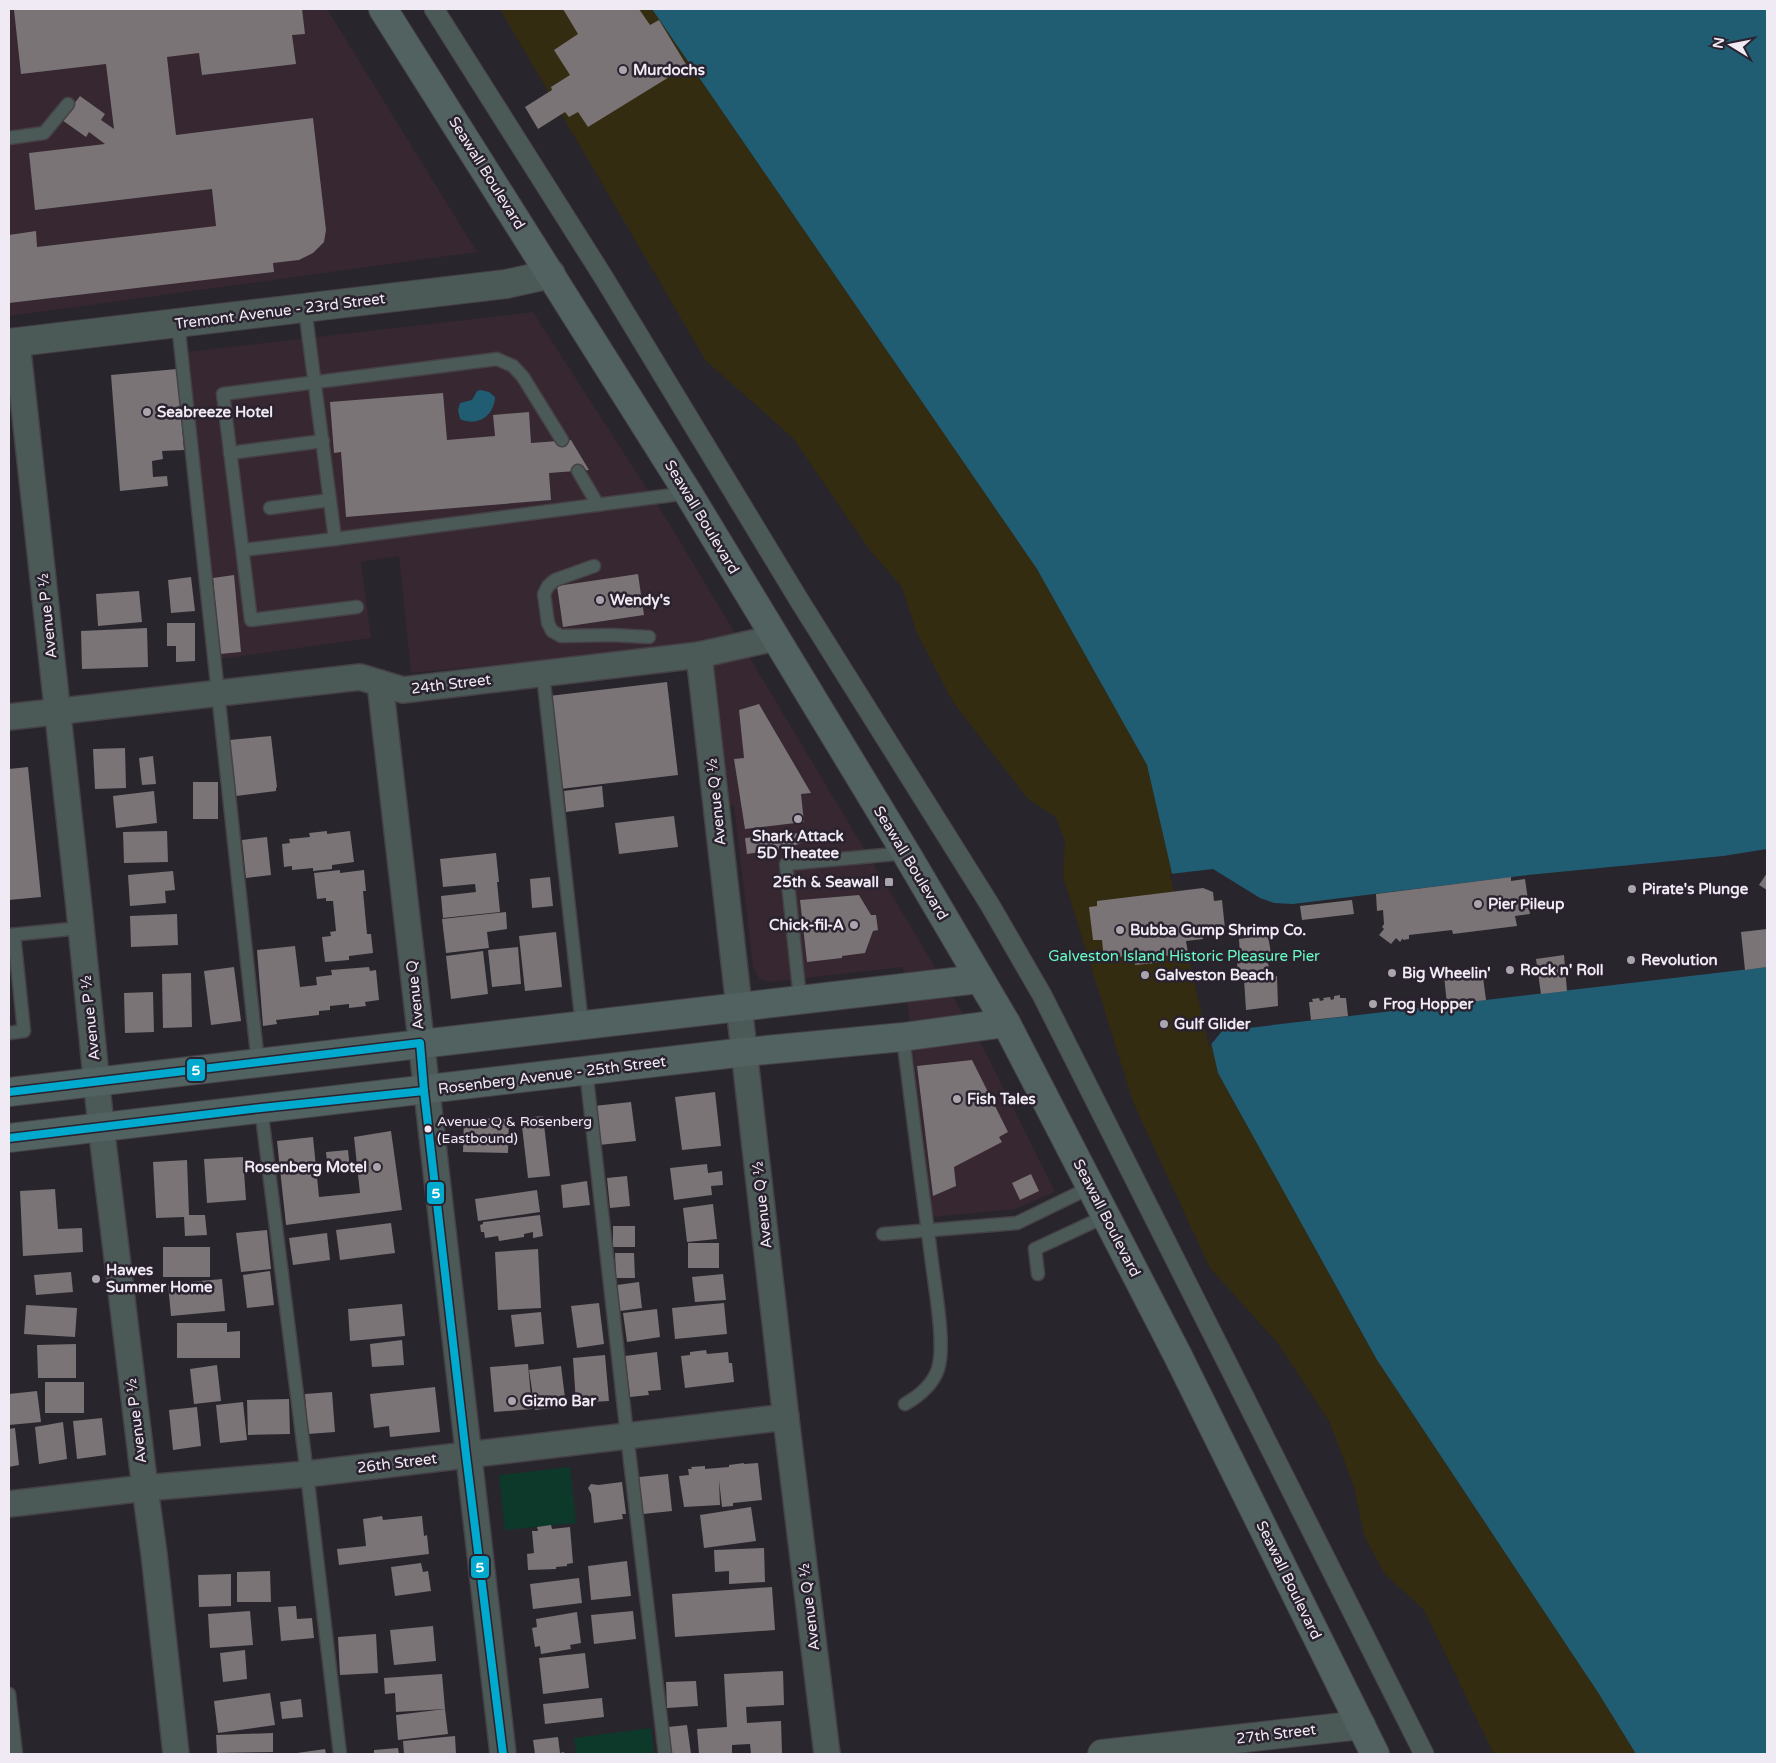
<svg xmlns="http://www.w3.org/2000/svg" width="1776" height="1763" viewBox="0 0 1776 1763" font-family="'Varela Round',sans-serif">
<rect width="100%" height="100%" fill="#29252c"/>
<g fill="#362730">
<polygon points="9,9 327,9 477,252 9,316"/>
<polygon points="533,312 669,523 984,1049 1055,1192 1015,1209 933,1217 903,967 769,982 759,978 756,973 753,967 734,805 728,805 708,644 411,673 399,556 361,562 371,638 219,659 187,352"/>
</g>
<g fill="#0d392a">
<polygon points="570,1467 576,1523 505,1530 499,1475"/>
<polygon points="651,1728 654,1754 576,1754 574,1738"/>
</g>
<polygon fill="#332c10" points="500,9 652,9 1037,569 1147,765 1218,1073 1377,1360 1599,1694 1636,1754 1494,1754 1424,1610 1384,1573 1364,1535 1354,1486 1329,1421 1278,1343 1210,1268 1133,1102 1063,876 1065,842 1056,817 1028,799 953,702 916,631 902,587 869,549 793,438 706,361"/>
<g fill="#205c72">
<polygon points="652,9 1767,9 1767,1754 1636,1754 1599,1694 1377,1360 1218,1073 1147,765 1037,569"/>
<path d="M481 390 489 392 495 397C494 416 478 427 460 419L458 410 460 403 472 400 477 391Z"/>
</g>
<polygon fill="#29252c" points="1767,849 1767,967 1222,1031 1209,1047 1170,874 1213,869 1260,898 1274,903 1293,904 1528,875 1723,856"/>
<g fill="#7a7476">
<polygon points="28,9 302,9 305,34 292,35 296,64 202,75 199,53 167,57 176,135 313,118 326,230 324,242 313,253 299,260 273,263 274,272 9,303 9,235 36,231 37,247 216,226 212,189 35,210 29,153 105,144 89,132 86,137 62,120 80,96 105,114 101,120 114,129 106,64 21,74 14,10"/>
<polygon points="563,9 639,9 650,25 659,20 687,66 588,127 578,112 569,117 565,112 538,129 525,107 552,90 551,87 570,75 554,50 578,34"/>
<polygon points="177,369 184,450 162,451 163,459 152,461 153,477 167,476 168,486 120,491 111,375"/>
<polygon points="443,393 447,440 495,436 493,415 529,412 531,443 571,440 589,470 549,473 551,500 346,517 341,452 334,453 330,402"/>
<polygon points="638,574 644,615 563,627 557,586"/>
<polygon points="234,575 241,652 220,654 213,578"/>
<polygon points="191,577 195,611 171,613 168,580"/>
<polygon points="139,591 142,622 98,626 96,594"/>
<polygon points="167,623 195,623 195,661 176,662 176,646 167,646"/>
<polygon points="147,628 148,667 82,669 81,631"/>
<polygon points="667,682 678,775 560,789 549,696"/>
<polygon points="759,704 811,793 801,794 804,822 745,829 734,759 744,758 739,710"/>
<polygon points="271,736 277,787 276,788 276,791 236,796 229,740"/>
<polygon points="125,748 126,788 95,789 93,749"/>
<polygon points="153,756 156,784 142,785 139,758"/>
<polygon points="28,767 41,897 9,900 9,769"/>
<rect x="193" y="782" width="25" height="37"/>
<polygon points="602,786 604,807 566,812 564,791"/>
<polygon points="154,791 157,823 116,828 113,796"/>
<polygon points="674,816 678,847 619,854 615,823"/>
<polygon points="167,831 168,862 124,863 123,832"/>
<polygon points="327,831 327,834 350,831 354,862 332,865 332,869 313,871 313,868 292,870 292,866 284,867 282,844 290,843 289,839 310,837 309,833"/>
<polygon points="800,833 801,843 788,848 747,854 745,838"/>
<polygon points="267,837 271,875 246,878 242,840"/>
<polygon points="496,853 499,882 497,882 500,912 443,918 441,896 476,892 475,884 443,887 440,859"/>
<polygon points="340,870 340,873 364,870 366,891 363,891 367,934 371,934 373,953 349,956 349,960 325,962 322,937 331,936 330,932 336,931 333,901 326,901 326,898 317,899 314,873"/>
<polygon points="173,871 175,890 165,891 166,903 130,906 128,875"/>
<polygon points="1767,873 1767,890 1759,885"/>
<polygon points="550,877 553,906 532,908 530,879"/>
<polygon points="1511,877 1511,881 1525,879 1530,914 1515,916 1517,926 1453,934 1452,930 1409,935 1409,939 1403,940 1403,938 1400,942 1396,938 1391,944 1379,935 1384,929 1382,927 1384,924 1383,910 1377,911 1376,894"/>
<polygon points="1203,888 1213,892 1214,901 1222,900 1225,929 1202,931 1203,939 1186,941 1188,953 1165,956 1165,962 1135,965 1135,955 1104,959 1102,940 1093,940 1089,907 1097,906 1097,901"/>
<polygon points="859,895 871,915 876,915 878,930 873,931 865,953 842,956 842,958 807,962 800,900"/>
<polygon points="1352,900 1354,914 1302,920 1300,906"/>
<polygon points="506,912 507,929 487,932 489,948 446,953 442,919"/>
<polygon points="177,914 178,945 131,947 130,916"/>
<polygon points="1767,929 1767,967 1745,970 1741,932"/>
<polygon points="556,932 562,987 525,991 519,936"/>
<polygon points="1268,935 1271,954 1267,955 1270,977 1277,976 1278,1006 1246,1010 1244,979 1238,979 1237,960 1240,956 1239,939"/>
<polygon points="295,946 300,987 317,985 316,977 332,975 331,970 369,967 370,971 376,970 379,1000 365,1002 366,1006 349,1008 349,1004 330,1006 330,1010 319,1011 319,1015 276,1020 277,1024 263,1026 257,950"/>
<polygon points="518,947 521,984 492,987 488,950"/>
<polygon points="483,951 488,994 451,999 446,956"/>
<polygon points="1564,955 1567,991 1541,994 1536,959"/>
<polygon points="234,967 241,1021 211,1025 204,971"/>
<polygon points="1482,970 1486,1000 1447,1005 1444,975"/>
<polygon points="191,973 192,1027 163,1028 162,974"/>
<polygon points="153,992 154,1032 125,1033 124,993"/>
<polygon points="1340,995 1340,998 1346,998 1348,1016 1311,1020 1309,1002 1313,1002 1312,999 1319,998 1320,1001 1324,1000 1323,998 1330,997 1331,1000 1334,999 1334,996"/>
<polygon points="972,1060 1008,1132 999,1137 1002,1142 954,1167 956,1186 933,1196 917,1066"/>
<polygon points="715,1092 721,1146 682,1150 675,1097"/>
<polygon points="631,1102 636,1141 599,1145 594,1106"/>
<polygon points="543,1116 550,1176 528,1178 521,1118"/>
<polygon points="464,1118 509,1119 508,1153 463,1152"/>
<polygon points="391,1131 402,1210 286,1225 277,1141 313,1137 319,1197 360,1193 354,1137"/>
<polygon points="348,1150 350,1169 328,1171 326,1152"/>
<polygon points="243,1157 246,1200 207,1203 204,1159"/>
<polygon points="187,1160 189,1215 205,1215 207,1235 185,1236 184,1217 156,1218 153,1162"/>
<polygon points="707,1164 708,1173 722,1171 723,1185 711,1186 712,1195 674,1200 670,1168"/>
<polygon points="1031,1174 1039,1191 1020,1200 1012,1183"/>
<polygon points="627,1176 630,1206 610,1208 607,1178"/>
<polygon points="587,1181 590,1205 563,1208 561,1185"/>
<polygon points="55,1189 58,1229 82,1228 83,1252 23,1256 20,1191"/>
<polygon points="537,1190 540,1212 478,1221 475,1199"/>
<polygon points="713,1204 717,1239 687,1242 683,1208"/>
<polygon points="540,1215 543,1236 533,1238 533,1232 524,1234 524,1237 499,1241 498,1236 485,1238 484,1232 481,1232 480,1225 483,1224 483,1222"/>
<polygon points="391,1223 395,1253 340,1260 336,1230"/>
<rect x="613" y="1226" width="22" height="21"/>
<polygon points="267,1230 271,1269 241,1272 236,1233"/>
<polygon points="327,1233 330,1260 293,1265 289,1238"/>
<rect x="688" y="1243" width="31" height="25"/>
<rect x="163" y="1247" width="47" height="30"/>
<polygon points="538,1249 541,1308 498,1310 495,1252"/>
<polygon points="615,1253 634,1253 635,1278 616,1278"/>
<polygon points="270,1271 274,1305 247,1308 243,1275"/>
<polygon points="71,1272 73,1292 36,1295 34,1275"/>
<polygon points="723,1274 726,1300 695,1302 692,1277"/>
<polygon points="222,1279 225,1311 171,1316 168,1284"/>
<polygon points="639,1282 642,1308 620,1311 617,1285"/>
<polygon points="599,1303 604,1344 577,1348 571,1306"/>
<polygon points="724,1303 727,1334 675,1339 672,1308"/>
<polygon points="402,1304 405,1336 350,1341 348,1309"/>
<polygon points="26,1305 77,1308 75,1337 24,1334"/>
<polygon points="657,1309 660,1337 627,1342 623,1313"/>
<polygon points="541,1312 544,1344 515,1347 511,1315"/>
<polygon points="177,1323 227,1323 227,1332 240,1331 240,1358 177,1358"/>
<polygon points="402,1340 404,1365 372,1367 370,1344"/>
<polygon points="76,1344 76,1378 38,1378 37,1345"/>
<polygon points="706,1350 707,1354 728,1352 729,1363 732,1363 734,1382 685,1388 681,1356 690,1355 690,1352"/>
<polygon points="657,1352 661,1390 648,1391 649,1395 630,1397 625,1356"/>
<polygon points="605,1355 609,1401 576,1403 573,1358"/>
<polygon points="528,1364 532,1409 494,1412 490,1367"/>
<polygon points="217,1365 221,1401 194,1404 190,1369"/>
<polygon points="561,1366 566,1406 535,1410 529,1370"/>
<rect x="45" y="1382" width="39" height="31"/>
<polygon points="435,1387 440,1432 390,1437 389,1426 374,1428 370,1394"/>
<polygon points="37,1391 41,1422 9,1425 9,1394"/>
<polygon points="332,1392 335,1432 308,1434 305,1394"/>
<polygon points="289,1399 290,1434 248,1435 247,1400"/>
<polygon points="243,1402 247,1440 220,1443 216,1405"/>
<polygon points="197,1407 201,1446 173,1450 169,1410"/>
<polygon points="102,1418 106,1455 77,1459 73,1421"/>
<polygon points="63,1422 67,1459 39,1464 35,1427"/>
<polygon points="15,1428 19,1465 9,1467 9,1429"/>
<polygon points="744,1463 744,1464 758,1463 762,1500 733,1503 733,1506 722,1507 719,1480 720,1505 684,1507 679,1476 689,1475 688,1469 692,1469 691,1467 705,1466 705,1469 729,1467 729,1465"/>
<polygon points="668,1474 672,1511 643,1514 639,1477"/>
<polygon points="622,1482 626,1514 622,1514 623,1519 594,1523 591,1494 588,1488 591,1484 598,1485"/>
<polygon points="751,1507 756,1541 704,1548 700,1515"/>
<polygon points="382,1516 383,1520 422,1516 424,1536 427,1535 429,1554 339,1565 337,1549 366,1546 363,1519"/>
<polygon points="551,1525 552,1529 570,1527 573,1563 567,1564 567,1566 556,1567 556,1569 528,1570 527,1554 534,1553 532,1531 538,1531 537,1527"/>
<polygon points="764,1548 765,1582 729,1584 729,1571 715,1572 714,1550"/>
<polygon points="627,1561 631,1596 591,1600 588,1566"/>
<polygon points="421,1563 423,1572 428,1571 431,1591 395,1596 391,1567"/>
<polygon points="270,1571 271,1602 237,1602 237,1572"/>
<polygon points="231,1574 231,1606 199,1607 198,1575"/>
<polygon points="579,1578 582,1603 533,1609 530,1584"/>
<polygon points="772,1587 775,1630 675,1637 672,1594"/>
<polygon points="296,1606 297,1619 312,1618 314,1638 281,1641 278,1607"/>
<polygon points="250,1611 253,1645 210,1648 208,1614"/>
<polygon points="633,1611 636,1639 594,1644 591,1615"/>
<polygon points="577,1612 581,1643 570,1645 571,1649 541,1654 540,1646 535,1647 532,1628 537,1627 536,1619"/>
<polygon points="433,1626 436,1661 394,1665 390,1630"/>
<polygon points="376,1634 378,1673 340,1675 338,1637"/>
<polygon points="245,1650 247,1679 223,1682 220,1653"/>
<polygon points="585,1653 589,1688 543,1694 539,1658"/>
<polygon points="783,1671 784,1705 746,1707 747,1723 781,1721 782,1753 751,1754 750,1744 732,1745 732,1754 699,1754 697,1729 727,1727 724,1674"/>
<polygon points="442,1674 445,1709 396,1712 395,1693 385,1694 384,1678"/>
<polygon points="696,1681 698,1706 667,1708 666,1682"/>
<polygon points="270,1693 275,1725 218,1733 214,1701"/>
<polygon points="602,1698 604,1717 545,1724 543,1704"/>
<polygon points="301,1699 303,1717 282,1719 280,1702"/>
<polygon points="445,1709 448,1734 398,1740 396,1715"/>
<polygon points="687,1725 691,1754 671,1754 668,1727"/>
<polygon points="273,1733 273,1752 217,1753 216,1735"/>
<polygon points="455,1736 456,1754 404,1754 403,1741"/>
<polygon points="558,1737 560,1753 564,1752 564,1754 535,1754 533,1740"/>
<polygon points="398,1748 399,1754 374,1754 374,1750"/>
<polygon points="325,1749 326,1754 297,1754 297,1753"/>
</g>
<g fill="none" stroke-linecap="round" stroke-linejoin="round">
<defs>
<g id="service">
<polyline points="9,138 44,133 68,104"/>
<polyline points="305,309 335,539 688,493"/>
<polyline points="178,323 258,1063"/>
<polyline points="230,453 323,441"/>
<polyline points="578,471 598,505"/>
<polyline points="270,508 330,500"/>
<polyline points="243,550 335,539"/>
<polyline points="594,566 555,580 548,586 544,594 548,623 552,631 561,636 612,635 649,637"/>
<polyline points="357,607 251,620 223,394 497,359 513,366 523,377 562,440"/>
<polyline points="543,674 582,1025"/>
<polyline points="9,935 81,928"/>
<polyline points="800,999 786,864 906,853"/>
<polyline points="9,1033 24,1031 14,935"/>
<path d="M903 1037C912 1110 921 1182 931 1255 934 1283 946 1344 938 1369 933 1384 919 1396 905 1404"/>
<polyline points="586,1070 627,1435 665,1754"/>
<polyline points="261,1108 307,1474 340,1754"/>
<polyline points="883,1234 1017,1223 1091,1187"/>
<polyline points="1038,1274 1035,1249 1106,1216"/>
<polyline points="9,1694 16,1754"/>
</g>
<polyline id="pedestrian" points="434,9 604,278 799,600 990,905 1042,995 1424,1754"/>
<g id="minor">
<polyline points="17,342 79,907 101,1126 145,1488 154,1554 176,1754"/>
<polyline points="699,655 785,1410 827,1754"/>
<path d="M380 683C418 1041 459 1398 503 1754"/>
<polyline points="9,717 360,677 403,690 699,655 775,638"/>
<polyline points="9,1504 145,1488 307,1474 786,1417"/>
</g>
<g id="tertiary">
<polyline points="9,343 506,284 551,274"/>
<polyline points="1102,1754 1361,1725"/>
</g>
<g id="primary">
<polyline points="383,9 688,493 906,853 1006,1023 1177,1354 1375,1754"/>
<polyline points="9,1092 979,979"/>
<polyline points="9,1138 745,1052 903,1037 1006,1023"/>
</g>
</defs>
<use href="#service" stroke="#454147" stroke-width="15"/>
<use href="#pedestrian" stroke="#454147" stroke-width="21"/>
<use href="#minor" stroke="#454147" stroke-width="28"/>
<use href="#tertiary" stroke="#454147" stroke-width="30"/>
<use href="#primary" stroke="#454147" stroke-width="30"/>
<use href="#service" stroke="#4c5a57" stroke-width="12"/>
<use href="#pedestrian" stroke="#4c5a57" stroke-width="19"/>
<use href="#minor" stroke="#4c5a57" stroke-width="25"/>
<use href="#tertiary" stroke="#4c5a57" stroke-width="28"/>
<use href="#primary" stroke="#516260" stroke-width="28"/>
<defs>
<g id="bus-1">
<polyline points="9,1092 420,1043 424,1091 466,1455 503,1754"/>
<polyline points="9,1138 261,1108 424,1091"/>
</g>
</defs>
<use href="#bus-1" stroke="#2a222f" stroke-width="11"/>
<use href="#bus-1" stroke="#00a9ce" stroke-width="8"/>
</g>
<g fill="#aaa5ad" stroke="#2a222f" stroke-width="2">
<circle cx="623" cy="70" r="5"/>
<circle cx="147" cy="412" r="5"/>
<circle cx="600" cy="600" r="5"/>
<circle cx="798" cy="819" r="5"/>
<rect x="884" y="877" width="10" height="10" rx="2.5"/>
<circle cx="1632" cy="889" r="5"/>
<circle cx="1478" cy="904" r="5"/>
<circle cx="854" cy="925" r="5"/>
<circle cx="1120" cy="930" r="5"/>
<circle cx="1631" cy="960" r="5"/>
<circle cx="1510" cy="970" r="5"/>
<circle cx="1392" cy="973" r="5"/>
<circle cx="1145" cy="975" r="5"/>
<circle cx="1373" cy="1004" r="5"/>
<circle cx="1164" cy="1024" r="5"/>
<circle cx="957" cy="1099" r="5"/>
<circle cx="377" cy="1167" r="5"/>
<circle cx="96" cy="1279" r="5"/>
<circle cx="512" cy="1401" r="5"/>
</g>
<circle fill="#efeaf3" stroke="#2a222f" stroke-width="2" cx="428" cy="1129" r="4.5"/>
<g text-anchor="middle" stroke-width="5" stroke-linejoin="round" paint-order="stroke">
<g font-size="14" fill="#efeaf3" stroke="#2a222f" text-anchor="start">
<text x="437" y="1126">Avenue Q &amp; Rosenberg<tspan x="437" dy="17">(Eastbound)</tspan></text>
</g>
<g font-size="15" font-weight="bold" fill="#efeaf3" stroke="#2a222f" text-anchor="start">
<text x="633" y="75">Murdochs</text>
<text x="157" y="417">Seabreeze Hotel</text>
<text x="610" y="605">Wendy's</text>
<text x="798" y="841" text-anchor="middle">Shark Attack<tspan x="798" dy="17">5D Theatee</tspan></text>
<text x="879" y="887" text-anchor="end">25th &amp; Seawall</text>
<text x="1642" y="894">Pirate's Plunge</text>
<text x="1488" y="909">Pier Pileup</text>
<text x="844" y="930" text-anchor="end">Chick-fil-A</text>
<text x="1130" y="935">Bubba Gump Shrimp Co.</text>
<text x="1641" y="965">Revolution</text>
<text x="1520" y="975">Rock n' Roll</text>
<text x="1402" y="978">Big Wheelin'</text>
<text x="1155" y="980">Galveston Beach</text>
<text x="1383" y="1009">Frog Hopper</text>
<text x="1174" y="1029">Gulf Glider</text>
<text x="967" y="1104">Fish Tales</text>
<text x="367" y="1172" text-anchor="end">Rosenberg Motel</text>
<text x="106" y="1275">Hawes<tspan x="106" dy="17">Summer Home</tspan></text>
<text x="522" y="1406">Gizmo Bar</text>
</g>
<g font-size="15" fill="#efeaf3" stroke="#2a222f">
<text transform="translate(487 173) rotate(58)" y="5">Seawall Boulevard</text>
<text transform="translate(280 311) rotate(-7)" y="5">Tremont Avenue - 23rd Street</text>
<text transform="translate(702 517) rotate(59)" y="5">Seawall Boulevard</text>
<text transform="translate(47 616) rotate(-96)" y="5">Avenue P ½</text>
<text transform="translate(451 684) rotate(-7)" y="5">24th Street</text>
<text transform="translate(716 802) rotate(-96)" y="5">Avenue Q ½</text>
<text transform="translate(911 863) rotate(59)" y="5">Seawall Boulevard</text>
<text transform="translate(415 995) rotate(-96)" y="5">Avenue Q</text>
<text transform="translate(90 1018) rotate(-96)" y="5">Avenue P ½</text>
<text transform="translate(552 1075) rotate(-7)" y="5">Rosenberg Avenue - 25th Street</text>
<text transform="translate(762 1205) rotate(-96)" y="5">Avenue Q ½</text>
<text transform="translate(1107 1218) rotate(63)" y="5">Seawall Boulevard</text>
<text transform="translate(136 1421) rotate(-97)" y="5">Avenue P ½</text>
<text transform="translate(397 1463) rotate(-7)" y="5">26th Street</text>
<text transform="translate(1289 1580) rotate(64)" y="5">Seawall Boulevard</text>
<text transform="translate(809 1607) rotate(-97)" y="5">Avenue Q ½</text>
<text transform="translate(1276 1734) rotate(-7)" y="5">27th Street</text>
</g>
<g font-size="15" fill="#66fec2" stroke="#2a222f">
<text x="1184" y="961">Galveston Island Historic Pleasure Pier</text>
</g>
</g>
<g stroke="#2a222f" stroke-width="2">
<rect x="186" y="1058" width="20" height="24" rx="5" fill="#00a9ce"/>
<rect x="426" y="1181" width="19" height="24" rx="5" fill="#00a9ce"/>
<rect x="470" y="1555" width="20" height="24" rx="5" fill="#00a9ce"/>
</g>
<g font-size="14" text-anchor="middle" font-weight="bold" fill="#fff">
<text x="196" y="1075">5</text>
<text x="436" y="1198">5</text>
<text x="480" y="1572">5</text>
</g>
<rect width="1776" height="1763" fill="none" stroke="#efeaf3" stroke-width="20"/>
<g transform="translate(1731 45) rotate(280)" stroke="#2a222f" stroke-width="4" paint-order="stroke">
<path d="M0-4L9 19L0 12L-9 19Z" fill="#efeaf3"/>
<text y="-8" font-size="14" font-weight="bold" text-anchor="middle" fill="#efeaf3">N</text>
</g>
</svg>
